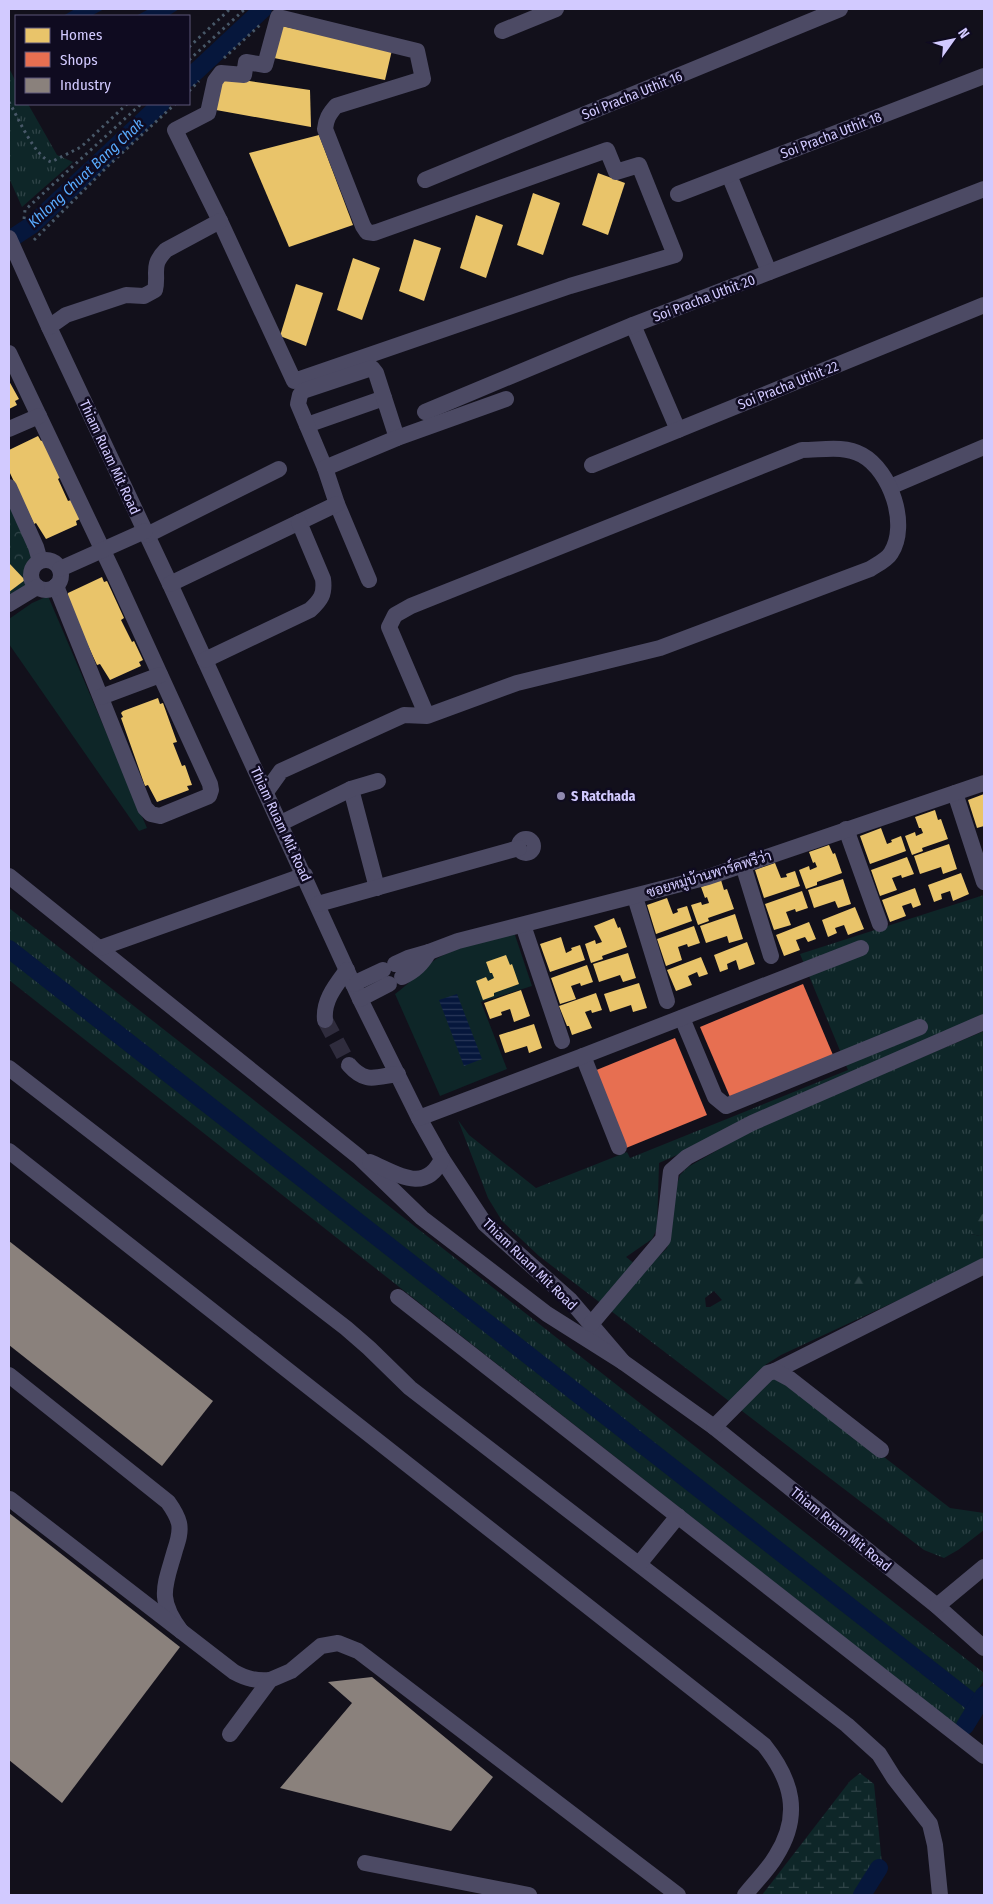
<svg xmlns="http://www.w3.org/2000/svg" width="993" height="1904" viewBox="0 0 993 1904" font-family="'Fira Sans Condensed',Sarabun,sans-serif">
<defs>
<pattern id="grass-tufts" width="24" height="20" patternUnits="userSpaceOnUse" patternTransform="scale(1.25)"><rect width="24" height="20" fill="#0e2628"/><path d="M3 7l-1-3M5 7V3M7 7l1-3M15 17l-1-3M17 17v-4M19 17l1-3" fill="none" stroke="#304448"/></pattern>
<pattern id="forest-firs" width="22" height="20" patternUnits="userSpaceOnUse" patternTransform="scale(1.25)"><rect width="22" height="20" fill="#0e2628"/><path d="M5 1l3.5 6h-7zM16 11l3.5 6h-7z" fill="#304448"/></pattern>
<pattern id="wetland-marsh" width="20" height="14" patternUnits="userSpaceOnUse" patternTransform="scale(1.25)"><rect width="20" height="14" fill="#0e2628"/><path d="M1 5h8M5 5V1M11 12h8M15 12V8" fill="none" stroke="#304448"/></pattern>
<pattern id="park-crowns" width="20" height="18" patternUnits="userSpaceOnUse" patternTransform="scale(1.25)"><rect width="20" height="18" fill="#0e2628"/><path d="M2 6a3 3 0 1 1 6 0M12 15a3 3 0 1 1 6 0" fill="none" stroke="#304448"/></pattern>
<pattern id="water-rules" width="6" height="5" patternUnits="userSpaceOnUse" patternTransform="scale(1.25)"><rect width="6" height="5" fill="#06173c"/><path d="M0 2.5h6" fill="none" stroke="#293759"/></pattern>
</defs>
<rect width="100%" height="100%" fill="#12101b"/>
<g fill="url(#grass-tufts)" fill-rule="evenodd">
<polygon points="9,68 16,82 16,104 28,104 57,155 73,162 22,207 9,178"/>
<path d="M984 895V1018L659 1163 657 1229 652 1239 626 1257 644 1271 667 1248 676 1187 680 1175 688 1167 758 1127 984 1031V1213L971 1234 980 1236 984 1233V1260L781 1355 765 1365 950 1508 984 1513V1530L958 1550 944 1558 924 1550 539 1256 502 1221 488 1198 458 1120 469 1135 536 1188 627 1152 630 1158 848 1070 800 954ZM714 1291 722 1300 710 1307H706L705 1298Z"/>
<polygon points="9,908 984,1673 984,1680 956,1725 9,980"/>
</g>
<g fill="url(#forest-firs)">
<polygon points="983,1213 984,1233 980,1236 971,1234 972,1221"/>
<polygon points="859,1274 869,1283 866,1289 852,1291 853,1278"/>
</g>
<polygon fill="url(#wetland-marsh)" points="860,1773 874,1784 883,1874 870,1895 762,1895 850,1781"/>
<polygon fill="url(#park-crowns)" points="9,501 34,555 27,569 29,586 9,599"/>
<g fill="#0e2628">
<polygon points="48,596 147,828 139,831 9,644 9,619 32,603"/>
<path d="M514 932 532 986 481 1002 507 1069 440 1096 395 994C409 984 424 967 436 959 459 945 489 940 514 932Z"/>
</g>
<g fill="url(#water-rules)">
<polygon points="75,9 104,9 91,16 63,16"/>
<polygon points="149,9 179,9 168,16 136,16"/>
<polygon points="457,994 482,1059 464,1066 439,1000"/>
</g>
<g fill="#e9c46a">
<polygon points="282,26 392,50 385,80 274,58"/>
<polygon points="223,77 310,90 311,127 216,110"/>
<polygon points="319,135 353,225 289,247 249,153"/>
<polygon points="598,173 625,183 608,235 582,225"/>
<polygon points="533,193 560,203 543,255 517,245"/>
<polygon points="476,215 503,225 486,278 460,268"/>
<polygon points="414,239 441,248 424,301 399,291"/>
<polygon points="353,258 380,268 362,320 337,310"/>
<polygon points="296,284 323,293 306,346 280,336"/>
<polygon points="9,381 19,399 15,401 17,405 9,409"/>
<polygon points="38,436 41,441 43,440 61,477 58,479 68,501 71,500 80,519 76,521 77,525 46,539 36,523 34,524 9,471 9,450"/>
<polygon points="9,563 25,580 9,592"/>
<polygon points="102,577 104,582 107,581 124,618 121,620 132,642 134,641 143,660 139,662 141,666 110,680 100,664 97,665 67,600 68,593"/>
<polygon points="158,698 160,704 163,703 177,742 173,743 182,766 185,765 192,785 187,786 189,790 157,802 148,785 145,786 121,718 123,717 121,713 123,711"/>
<polygon points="984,794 984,826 977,828 968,800"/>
<polygon points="935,810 938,820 941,819 948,839 922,848 923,851 912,855 905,836 915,832 916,836 923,833 921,828 919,828 915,817"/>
<polygon points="881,828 887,844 892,842 891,840 901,836 906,851 870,864 860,836"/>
<polygon points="949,844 957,869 943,874 941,867 920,874 914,856"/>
<polygon points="829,845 833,854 835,853 842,873 817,882 817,885 806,889 799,870 809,866 810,870 817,867 815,862 813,863 809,852"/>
<polygon points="907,857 914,874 902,878 901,875 892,878 897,890 880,896 871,870"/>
<polygon points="775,863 781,878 787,877 786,874 795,871 800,886 764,898 755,870"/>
<polygon points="961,873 969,894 953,901 950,891 941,894 942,899 934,902 928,885"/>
<polygon points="843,879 851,904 838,908 835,901 814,908 808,890"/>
<polygon points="721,880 724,890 727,889 734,909 708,918 709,921 698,925 691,905 701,902 702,905 709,903 707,897 705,898 701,887"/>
<polygon points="915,888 921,905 913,908 911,903 902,906 906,916 890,922 882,900"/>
<polygon points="802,891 808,908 796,912 795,909 786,912 791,925 774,930 765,904"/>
<polygon points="667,898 673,914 678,912 677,909 687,906 692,921 656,934 647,905"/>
<polygon points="855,907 864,929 848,935 844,925 835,928 837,933 828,937 822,920"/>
<polygon points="735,914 743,939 729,943 727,936 706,943 700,926"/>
<polygon points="614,918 618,928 620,927 627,947 602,956 603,959 591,963 585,944 595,940 596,944 602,942 594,926"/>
<polygon points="809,922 816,939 808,942 805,937 796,940 800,950 784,956 776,935"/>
<polygon points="694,926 700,943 688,947 687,944 678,947 682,960 666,966 657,939"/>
<polygon points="561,937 566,953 572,950 571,948 580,945 585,960 550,972 540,944"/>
<polygon points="747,942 755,964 739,970 736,960 727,964 728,969 720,972 714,955"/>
<polygon points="628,953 636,978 623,982 620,975 599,982 593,964"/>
<polygon points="506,955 510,965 512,964 519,984 494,993 494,996 483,1000 476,981 486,977 488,981 494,978 492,973 490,973 486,962"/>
<polygon points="701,957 708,974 699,977 697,972 688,976 692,985 676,991 667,970"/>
<polygon points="587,965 593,982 581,986 580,983 571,986 576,999 560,1004 551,978"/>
<polygon points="639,983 647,1008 633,1012 631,1005 610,1012 604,994"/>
<polygon points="521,990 530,1016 514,1022 510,1009 501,1012 502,1015 490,1019 484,1003"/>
<polygon points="596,993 602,1010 592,1013 591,1010 585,1012 592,1028 572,1035 569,1026 567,1026 559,1006"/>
<polygon points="534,1024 542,1048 529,1053 527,1046 505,1053 499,1035"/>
</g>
<g fill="#e76f51">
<polygon points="803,984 833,1055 730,1097 700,1027"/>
<polygon points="675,1038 707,1115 626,1148 594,1071"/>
</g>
<g fill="#8a817c">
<polygon points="9,1241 213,1401 162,1466 9,1345"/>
<polygon points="9,1513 180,1647 62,1803 9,1760"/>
<polygon points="372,1677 493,1777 451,1831 280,1788 352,1703 328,1682"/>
</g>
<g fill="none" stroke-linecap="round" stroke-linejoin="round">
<g stroke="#06173c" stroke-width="18">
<polyline points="189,78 263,9"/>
<polyline points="9,240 32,225 161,104"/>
<polyline points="9,949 977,1706"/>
<polyline points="965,1726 984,1695"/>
<polyline points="862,1895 879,1868"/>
</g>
<polyline stroke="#2f2c3d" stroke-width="16" stroke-dasharray="16 8" stroke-linecap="butt" points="325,1020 349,1065"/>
<g stroke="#485868" stroke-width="3" stroke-dasharray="2.5 4" stroke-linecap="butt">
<polyline points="189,47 230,9"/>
<polyline points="224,58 260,25"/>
<polyline points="189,60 245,9"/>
<polyline points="189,91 199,81"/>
<path d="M9 102C18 117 34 156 51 162L81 147 127 104"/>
<polyline points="24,219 25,210 141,104"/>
<polyline points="34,240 108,166 175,104"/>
</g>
<g stroke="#4c4a64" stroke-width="16">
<path d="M278 17 417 51 423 79 336 106C329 114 326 119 325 129L363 226 367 232 374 233 607 150 616 172 639 165 675 255 570 286 294 381 220 221 175 130 208 113 215 81 221 73 244 75 246 62 265 65Z"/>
<polyline points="502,31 556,9"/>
<polyline points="729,175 769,272"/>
<polyline points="425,180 840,9"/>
<polyline points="678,194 984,76"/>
<polyline points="9,238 49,327 170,584 360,999 419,1118 442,1159 485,1224 570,1300 623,1362"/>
<polyline points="633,325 678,430"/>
<path d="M49 327 66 315 126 295 144 296 155 290C159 273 150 266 166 250L220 221"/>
<polyline points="9,353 115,576 210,784 211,790 209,796 160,816 151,814 145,808 56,586"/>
<polyline points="425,412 633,325 984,189"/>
<polyline points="307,425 384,398"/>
<polyline points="9,429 39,416"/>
<polyline points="592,465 984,305"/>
<polyline points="325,468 298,404 300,395 303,391 372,368 376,373 397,438"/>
<polyline points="9,487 36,547 40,561"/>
<polyline points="890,487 984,447"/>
<polyline points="147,535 279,469"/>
<circle cx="46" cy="575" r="15"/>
<polyline points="60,569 145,531"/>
<polyline points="369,580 337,504 325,468 397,438 506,399"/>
<polyline points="170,584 337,504"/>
<polyline points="9,604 37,587"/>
<path d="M205 660 310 610C321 600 325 594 323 579L299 522"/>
<polyline points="101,697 160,675"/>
<polyline points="351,789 377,888"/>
<path d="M266 792 281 771 404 715 427 716 517 683 660 648 870 569C876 565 887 560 891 553 909 525 891 471 862 455 844 445 822 450 802 450L411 606 395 615 389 627 427 716"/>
<polyline points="955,793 984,882"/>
<polyline points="281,823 351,789 378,781"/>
<polyline points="846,829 880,924"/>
<circle cx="526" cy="846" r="7"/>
<polyline points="743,865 771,956"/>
<polyline points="9,876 359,1157 422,1218 547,1314 623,1362 714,1427 937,1606 984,1648"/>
<polyline points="635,897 667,1001"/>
<polyline points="318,904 519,848"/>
<polyline points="523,925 562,1041"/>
<polyline points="100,948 305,875"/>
<polyline points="429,952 458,941 708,877 984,783"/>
<path d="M395 964 408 958 429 952C422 964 415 971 402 977"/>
<polyline points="353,984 383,970"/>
<polyline points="360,999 389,984"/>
<polyline points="682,1018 715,1097 726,1106 920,1027"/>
<path d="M325 1020C323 1000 336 985 347 970"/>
<polyline points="583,1056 619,1147"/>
<path d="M349 1065C366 1084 375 1077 398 1074"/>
<polyline points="9,1068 346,1328 369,1348 410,1388 847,1725 879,1754 894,1778 930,1824 935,1845 940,1895"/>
<polyline points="419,1118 583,1056 861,948"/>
<path d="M9 1151 764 1745C792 1780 802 1815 776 1856 768 1870 755 1882 745 1895"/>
<path d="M370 1162C396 1173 425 1195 442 1159"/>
<polyline points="398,1297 984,1756"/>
<polyline points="591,1324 663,1239 671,1171 687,1157 752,1123 984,1022"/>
<polyline points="775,1371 984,1266"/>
<path d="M9 1375 168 1502C173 1509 177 1515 179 1523 181 1532 178 1541 175 1550 165 1586 156 1598 181 1631"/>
<polyline points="714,1427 768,1373 775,1371 790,1379 881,1450"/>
<path d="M10 1499 234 1672C247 1679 256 1681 270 1680"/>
<polyline points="639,1564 678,1516"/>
<polyline points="937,1606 984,1567"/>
<polyline points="230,1734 270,1680 291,1671 321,1646 338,1643 358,1651 678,1895"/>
<polyline points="365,1863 529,1895"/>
</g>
</g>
<circle fill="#8f89af" stroke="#0f0b20" stroke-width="2" cx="561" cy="796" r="5"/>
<g text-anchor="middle" stroke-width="5" stroke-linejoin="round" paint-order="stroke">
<g font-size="14" fill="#d2caff" stroke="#0f0b20">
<text transform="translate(632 95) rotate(-22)" y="5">Soi Pracha Uthit 16</text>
<text transform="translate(831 135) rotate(-21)" y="5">Soi Pracha Uthit 18</text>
<text transform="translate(704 298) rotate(-21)" y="5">Soi Pracha Uthit 20</text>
<text transform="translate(788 385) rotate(-22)" y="5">Soi Pracha Uthit 22</text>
<text transform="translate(110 457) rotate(65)" y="5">Thiam Ruam Mit Road</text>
<text transform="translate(281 824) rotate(65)" y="5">Thiam Ruam Mit Road</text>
<text transform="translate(709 874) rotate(-17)" y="5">ซอยหมู่บ้านพาร์คพรีว่า</text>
<text transform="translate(530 1264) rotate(44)" y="5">Thiam Ruam Mit Road</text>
<text transform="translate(841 1529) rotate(39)" y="5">Thiam Ruam Mit Road</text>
</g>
<g font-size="14" font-weight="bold" fill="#d2caff" stroke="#0f0b20" text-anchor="start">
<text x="571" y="801">S Ratchada</text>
</g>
<g font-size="15" font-style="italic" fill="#58abff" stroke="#0f0b20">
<text transform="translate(86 173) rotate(-43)" y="5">Khlong Chuat Bang Chak</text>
</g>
</g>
<rect width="993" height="1904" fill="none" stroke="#d2caff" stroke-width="20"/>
<rect x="15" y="15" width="175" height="90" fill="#0f0b20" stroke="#5d5779"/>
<rect x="25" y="28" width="25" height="15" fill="#e9c46a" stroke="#5d5779"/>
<text x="60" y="40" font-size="15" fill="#d2caff">Homes</text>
<rect x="25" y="52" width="25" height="15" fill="#e76f51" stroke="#5d5779"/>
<text x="60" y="65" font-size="15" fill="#d2caff">Shops</text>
<rect x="25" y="78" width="25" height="15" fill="#8a817c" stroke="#5d5779"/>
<text x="60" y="90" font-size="15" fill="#d2caff">Industry</text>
<g transform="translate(953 40) rotate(57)" stroke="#0f0b20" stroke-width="4" paint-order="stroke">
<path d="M0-4L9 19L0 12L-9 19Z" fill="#d2caff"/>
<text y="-8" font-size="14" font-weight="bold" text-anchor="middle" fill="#d2caff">N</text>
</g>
</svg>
